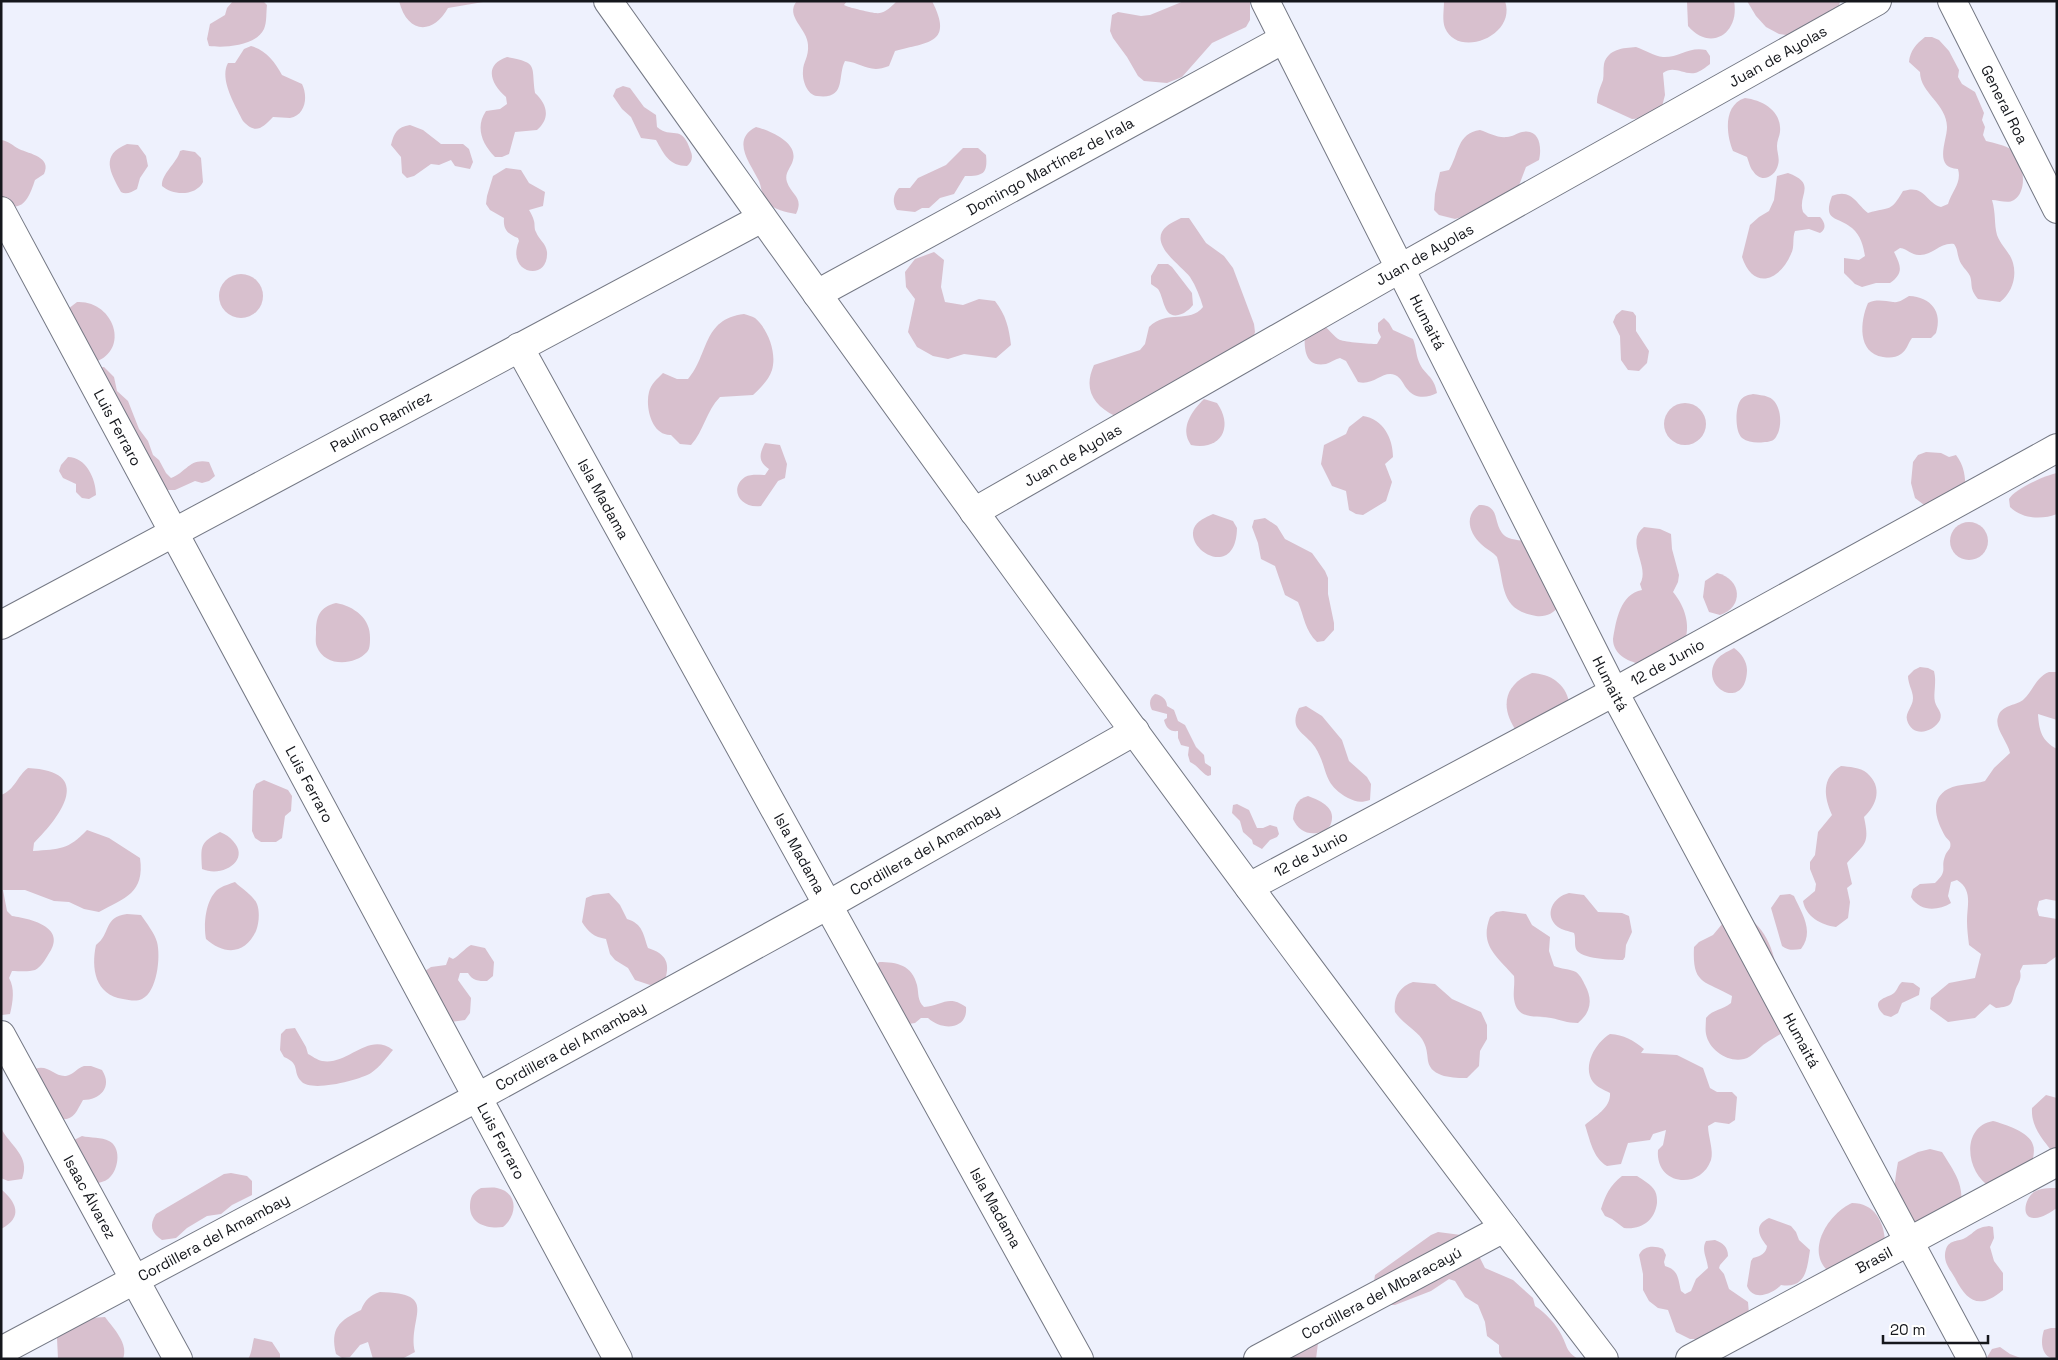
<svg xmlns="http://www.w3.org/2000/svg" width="2058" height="1360" viewBox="0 0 2058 1360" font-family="'Space Grotesk',sans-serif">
<rect width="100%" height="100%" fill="#eef1fd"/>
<g fill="#d8c0ce">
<path d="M233 1H263L267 5C266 13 267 22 264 29 256 46 225 48 209 46L207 39 210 24 225 15 227 8Z"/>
<path d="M399 1H489L448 8C432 36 407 33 399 1Z"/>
<path d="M797 1H847L844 5C850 8 854 8 860 10 880 14 881 17 897 1H932C954 44 928 42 895 51L889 66C869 74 863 63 845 61 837 76 847 100 817 96 807 95 802 80 803 71 803 62 809 57 808 45 808 29 784 16 797 1Z"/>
<polygon points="1184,1 1250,1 1250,20 1246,27 1212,43 1182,77 1167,83 1144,81 1138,76 1127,57 1113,38 1110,31 1112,15 1118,12 1141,16 1150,15"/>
<path d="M1444 1H1505C1517 36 1458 59 1445 28 1442 20 1444 10 1444 1Z"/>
<path d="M1687 1H1734C1740 34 1710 52 1688 26Z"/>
<polygon points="1747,1 1840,1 1838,12 1794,36 1779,34 1766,27 1756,16"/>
<path d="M1925 37H1932L1939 40 1949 51 1959 70 1958 77 1962 84 1975 92 1984 113 1982 120 1985 127 1983 135 1986 141C1994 143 2005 145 2012 150 2023 160 2029 190 2014 200 2008 204 1999 200 1992 200 1996 213 1994 224 1997 235 2001 246 2010 252 2013 263 2017 277 2012 293 2000 302L1978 299C1969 288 1973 285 1970 276 1967 270 1961 266 1959 259 1957 253 1958 250 1954 244 1940 242 1932 256 1919 255 1911 255 1908 249 1900 248L1894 252C1901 266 1904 273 1890 283H1876L1862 287 1855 284 1844 273V258L1859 260 1865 256C1863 245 1861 236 1852 228 1838 216 1822 222 1832 196 1852 188 1856 204 1868 213 1891 206 1890 213 1903 191 1925 184 1925 202 1941 207L1948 204C1952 191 1962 183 1958 169 1933 168 1947 141 1947 127 1947 104 1920 93 1920 72L1909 62C1910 51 1916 44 1925 37Z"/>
<path d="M251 46C266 50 275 62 282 75L302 84C308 96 306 115 290 118 285 118 279 117 273 117 262 128 256 135 243 121 235 105 219 79 228 63H235L244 49Z"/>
<path d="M1636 47C1645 50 1654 56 1663 57 1678 58 1689 46 1706 50L1710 56V64C1706 67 1700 72 1695 73 1683 75 1674 65 1663 73L1665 95 1661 110 1647 118 1632 119 1597 103C1597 94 1600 88 1603 80 1604 75 1603 69 1604 64 1608 49 1623 48 1636 47Z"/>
<path d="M507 57C539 63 531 65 535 93 547 104 551 118 537 130L515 132 509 154 502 157H495C482 144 475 127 486 111L500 109 507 104 506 97C491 84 483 65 507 57Z"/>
<path d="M623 86 630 88 644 107 656 115 657 127C671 140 682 122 691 152 693 157 692 162 687 166 669 166 664 154 656 140L641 138 631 117 622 109 613 96 616 89Z"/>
<path d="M1745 98C1761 100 1779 109 1780 127 1781 135 1777 139 1777 146 1777 153 1780 158 1778 165 1775 177 1761 184 1753 171 1750 168 1749 162 1747 157L1733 151C1726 134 1723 105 1745 98Z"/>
<path d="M410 125 423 130 441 144H463L469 149 473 162 470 169 455 166 451 160 439 165 431 164 414 176 407 178 402 173 401 157 391 145C394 133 397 127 410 125Z"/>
<path d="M756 127C769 130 798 142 793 160 791 168 784 173 787 182 792 196 804 197 796 214 786 212 774 210 767 202 761 196 762 188 759 181 751 164 730 140 756 127Z"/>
<path d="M1480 130C1489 133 1497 138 1507 137 1512 137 1517 133 1522 132 1540 128 1542 148 1539 160L1526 167 1518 188 1469 215 1455 219 1439 215 1434 210 1435 194 1440 172 1449 170C1459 154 1457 133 1480 130Z"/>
<path d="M1 140C9 141 13 146 19 149 30 154 52 157 44 174L35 180C29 198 23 214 1 203Z"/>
<path d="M127 144 138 145 146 156 148 166 140 178 137 189C132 192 126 195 121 192 110 172 100 155 127 144Z"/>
<path d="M963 148H978L986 155C988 174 983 176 965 176L954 194 940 198 929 208H922L915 212 897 210C892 203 893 194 899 188H910L918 178 946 165Z"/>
<path d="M183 150 195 152 201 158 203 182C196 196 173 196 162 186 161 174 177 163 180 151Z"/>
<path d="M506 168 521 170 529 183 545 192 543 206 529 210C531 213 533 217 534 221 535 224 534 229 536 232 539 240 546 243 547 252 549 283 505 274 519 241L518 238C507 234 503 229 504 218L490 210 486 204 487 196 493 176Z"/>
<path d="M1788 173C1818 184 1797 195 1803 212L1808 217H1820C1825 222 1827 229 1820 233L1809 229 1795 231C1792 238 1795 247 1791 254 1779 282 1753 290 1742 257L1750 225 1759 217 1769 211 1774 200 1777 176Z"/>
<path d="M1181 218H1189L1206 243 1224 256 1233 268 1254 324 1255 332 1253 339 1115 416C1093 405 1083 389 1094 365L1140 350 1145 344 1149 327C1167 309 1190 324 1203 307 1200 297 1196 286 1190 277 1182 266 1146 243 1167 226 1170 223 1176 221 1181 218Z"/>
<path d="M934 252 944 260 941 287 945 302 963 305 979 299 995 301C1006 315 1009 328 1011 345L996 358 964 354 948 359 933 356 917 347 908 332 915 299 906 287 905 272 915 259Z"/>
<path d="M1158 264H1168L1172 267 1192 293 1193 305C1190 309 1188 310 1184 313 1163 323 1165 299 1158 289 1156 287 1153 286 1151 284V276Z"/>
<circle cx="241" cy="296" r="22"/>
<path d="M1909 296C1931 297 1943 312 1936 333L1931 338H1912C1908 343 1907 350 1901 354 1895 358 1890 358 1883 357 1857 353 1860 321 1868 303 1876 299 1885 301 1893 302 1899 303 1904 299 1909 296Z"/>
<path d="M77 302C113 300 131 349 95 362L68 309Z"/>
<polygon points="1622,310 1633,312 1636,316 1636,331 1649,351 1647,363 1639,371 1628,370 1621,360 1620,336 1613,322 1616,315"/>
<path d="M744 314C747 315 752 316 755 318 768 329 777 353 772 370 769 380 760 388 753 395L720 397C706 411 704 431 691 445L680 444 671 435C652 436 645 408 649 392 651 384 657 379 663 373L677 379H688C709 355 702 319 744 314Z"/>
<path d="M1384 318 1389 323 1393 330 1413 339C1416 346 1416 355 1419 362 1424 375 1434 375 1437 393 1428 398 1415 399 1408 390 1403 385 1402 378 1395 375 1383 370 1374 386 1358 382L1346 361 1340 358C1335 359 1330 363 1326 364 1304 368 1304 347 1305 333L1324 326C1329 329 1334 337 1340 340 1345 342 1370 344 1377 344L1381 337 1378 331V323Z"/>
<path d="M104 367 114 377 117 391 128 401 139 429 148 441 153 455 159 460 166 473 171 478C187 472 189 458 209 462L215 476 209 481 202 483 195 481 175 490H168L138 469 97 368Z"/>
<path d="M1753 394C1758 395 1764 395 1768 397 1781 401 1783 425 1777 435 1775 440 1771 442 1765 442 1757 443 1749 443 1742 438 1735 432 1735 409 1740 401 1743 396 1748 395 1753 394Z"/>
<path d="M1204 399 1217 403C1234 427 1221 451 1191 445 1179 428 1192 411 1204 399Z"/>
<circle cx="1685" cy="424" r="21"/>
<path d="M1363 416C1383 419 1393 438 1393 457L1385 464 1392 482 1386 501 1363 515 1356 514 1349 510 1346 491 1332 486 1321 464 1324 445 1346 434 1349 427Z"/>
<path d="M765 443 780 445 787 464 785 478 778 481 761 506C739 509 729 488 745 477 751 474 758 475 765 475L769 469C758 462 759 454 765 443Z"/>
<path d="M1926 452 1941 453 1949 457 1956 455C1964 465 1966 478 1965 490L1928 508 1915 498 1911 483 1913 462 1918 455Z"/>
<path d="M68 457C86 457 96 479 96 495L89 499 82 498 76 492V484L63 478 59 471 61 465Z"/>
<path d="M2057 473V514C2042 520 2022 519 2010 507L2009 499C2014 489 2046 475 2057 473Z"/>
<path d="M1479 505C1500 505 1493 521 1502 533 1506 539 1517 540 1524 541L1559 606C1553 614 1546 617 1536 616 1499 610 1505 584 1497 557 1493 552 1486 549 1481 544 1469 533 1464 516 1479 505Z"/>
<path d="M1213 514 1233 521 1237 528C1236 580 1185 551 1194 528 1197 521 1206 517 1213 514Z"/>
<path d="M1265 518 1277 526 1285 539 1312 553 1325 571 1328 578V594L1334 623V630L1324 641 1317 642C1305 631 1304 616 1298 602L1285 595 1275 566 1261 559 1258 543 1252 527 1254 520Z"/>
<circle cx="1969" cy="541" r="19"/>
<path d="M1644 527 1660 529 1671 534 1672 549 1679 575 1678 582 1673 592C1683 604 1690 621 1686 637L1640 664C1627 661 1613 654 1613 639 1616 621 1620 594 1642 590L1640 584C1651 567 1624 542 1644 527Z"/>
<path d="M1717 573C1742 579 1744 607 1720 615L1709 612 1703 597 1705 581Z"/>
<path d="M336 603C354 606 371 619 370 638 370 643 370 649 367 652 354 666 325 667 317 647 315 643 316 636 316 632 316 616 320 607 336 603Z"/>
<path d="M1734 648C1741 653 1747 661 1747 670 1746 712 1700 689 1715 662 1719 655 1727 652 1734 648Z"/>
<path d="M1920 667 1928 668 1934 671C1937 682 1933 694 1935 702 1937 709 1943 712 1940 720 1933 733 1912 738 1907 720 1905 712 1913 707 1913 698 1913 691 1908 684 1908 676L1914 670Z"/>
<path d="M2049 672H2057V720L2038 714C2039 731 2042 741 2057 749V901L2046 899 2039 901 2037 909 2039 916 2057 919V956L2046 964 2023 965 2020 971C2022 980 2018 982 2015 991 2011 1005 2013 1006 1996 1008L1990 1004 1975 1018 1948 1022 1930 1009 1931 998 1949 983 1975 978 1981 954 1969 945C1968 937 1967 929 1967 921 1967 905 1973 890 1957 880L1951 882 1948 896 1951 903C1938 911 1920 912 1911 897L1913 889 1920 884 1935 883C1949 870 1940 869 1945 856 1947 850 1952 849 1950 842 1949 840 1946 838 1945 836 1936 820 1929 799 1948 789 1960 783 1973 785 1985 781L1994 768 2010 753C2008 742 1994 728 1998 717 2001 705 2015 706 2023 700 2033 691 2036 677 2049 672Z"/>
<path d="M1532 673C1550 674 1565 683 1569 702L1517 732C1500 708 1503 685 1532 673Z"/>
<path d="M1155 694C1162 695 1167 700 1167 706L1174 710 1178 721 1185 725 1196 747 1204 755 1205 763 1211 767V775L1208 776C1201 773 1199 766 1190 762L1188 755 1189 747 1181 745 1178 738V731C1170 732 1166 728 1164 720L1167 718V714L1152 710C1149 705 1149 698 1155 694Z"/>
<path d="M1306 706 1322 716 1342 740 1349 761 1367 777 1371 784 1370 800C1361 803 1356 802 1348 798 1321 783 1329 769 1315 747 1305 732 1288 730 1299 708Z"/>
<path d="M1841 766C1849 767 1860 767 1867 773 1883 787 1877 805 1864 817 1870 845 1865 843 1847 863L1852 884 1847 888 1850 902 1848 918 1836 927C1821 925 1806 917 1803 901L1815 891 1816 884 1810 869V862L1815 855 1818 832 1832 815C1824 797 1821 778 1841 766Z"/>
<path d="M28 768C94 771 62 815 34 843L33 851C60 849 68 850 87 830L109 838 140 858C145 893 125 898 99 912L84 909 69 902 54 901 25 890H3L7 911 12 916C33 919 68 928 48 955 45 960 41 967 35 970 29 972 19 971 12 971L9 978C15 988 13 1002 10 1014L2 1015 1 795C15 790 17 776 28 768Z"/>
<polygon points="264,780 288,790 292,796 291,811 285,816 282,838 276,842 261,842 255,838 252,831 253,791 256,784"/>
<path d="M1308 796C1321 801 1338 808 1330 826 1317 838 1300 835 1293 819 1294 808 1296 799 1308 796Z"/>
<polygon points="1237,804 1249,810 1257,828 1263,828 1270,825 1277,827 1279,834 1277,837 1270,840 1262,849 1253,844 1252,840 1243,832 1240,821 1232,813 1233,805"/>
<path d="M220 832C225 834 230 837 233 841 251 860 223 878 202 869 201 846 199 843 220 832Z"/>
<path d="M235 882C242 889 253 895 257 904 260 912 259 923 256 931 245 955 224 955 206 939 203 924 206 896 220 888 225 885 230 884 235 882Z"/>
<path d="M609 893 620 905 627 919C643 924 643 934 648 948 667 954 671 964 664 983L650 985 635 980 628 968 615 960 610 954 606 939C594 937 588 932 582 922L586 898 593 895Z"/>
<path d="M1569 893 1584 895 1598 912 1622 913 1629 916 1632 932 1626 945 1625 957 1623 960C1613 960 1580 959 1576 949 1574 944 1576 938 1574 933 1569 931 1562 930 1558 927 1543 915 1553 897 1569 893Z"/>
<path d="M1790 894 1794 896C1801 912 1815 931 1801 949 1795 950 1788 951 1782 946L1771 908 1780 895Z"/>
<path d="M1503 911 1526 914 1532 925 1550 937 1549 951 1554 966C1561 969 1570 969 1576 972 1581 976 1583 981 1585 985 1593 1000 1591 1012 1578 1023 1566 1023 1562 1020 1551 1018 1536 1015 1517 1021 1514 999 1513 992 1515 984 1514 976 1497 956 1479 946 1490 917L1496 912Z"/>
<path d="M127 914 141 915C147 924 154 932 157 942 161 957 157 992 142 999 136 1002 129 1000 123 999 95 995 91 968 96 945 111 934 103 917 127 914Z"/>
<path d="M1751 920C1782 943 1779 997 1783 1032 1777 1037 1771 1039 1766 1043 1759 1047 1753 1057 1744 1059 1728 1063 1709 1050 1706 1034 1705 1029 1706 1023 1706 1018 1713 1009 1723 1010 1731 1003L1732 996C1704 980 1692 985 1694 947L1699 942 1713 935 1723 923Z"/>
<path d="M471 945 485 948 494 962 493 976 487 981C478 981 473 981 468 973H460L458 980 471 998 470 1013 465 1020 451 1022 425 971 431 967 446 965 449 957 453 959C460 955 464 949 471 945Z"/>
<path d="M879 962C897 962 912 965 917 985 919 994 917 1000 924 1007 942 1006 948 994 966 1007 968 1030 942 1031 928 1018H921L915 1023 908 1024 873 969Z"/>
<path d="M1413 982 1435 984 1452 999 1481 1012 1487 1025V1039L1480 1051 1479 1066 1467 1078C1455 1078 1431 1078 1428 1061 1427 1053 1427 1047 1422 1039 1415 1029 1402 1023 1395 1012 1393 998 1399 987 1413 982Z"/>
<path d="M1902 982 1913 983 1920 988 1919 995 1902 1003 1898 1013 1891 1017 1884 1015C1867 998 1891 998 1895 992 1898 989 1898 985 1902 982Z"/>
<path d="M295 1028 306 1047 308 1054C312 1056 317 1060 322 1061 348 1066 368 1031 393 1050 386 1058 380 1067 371 1073 360 1080 310 1093 301 1081 292 1071 301 1064 284 1057L280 1050 281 1034 286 1029Z"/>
<path d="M1610 1034C1624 1035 1633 1040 1644 1049L1641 1053 1677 1055 1703 1068 1710 1088 1717 1092H1732L1737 1097 1735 1120 1729 1124 1715 1122 1708 1126C1708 1136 1714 1151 1711 1160 1700 1191 1655 1185 1658 1150L1663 1145 1666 1130 1653 1134 1650 1140 1628 1143 1621 1164 1607 1166C1593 1158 1590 1140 1585 1125 1595 1116 1611 1108 1610 1093 1604 1090 1597 1087 1593 1082 1582 1066 1595 1043 1610 1034Z"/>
<path d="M84 1066H91L102 1070C113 1087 100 1100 83 1100 76 1112 74 1121 59 1119L32 1073 35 1069C48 1064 54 1077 66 1076 73 1075 77 1068 84 1066Z"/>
<path d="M2046 1095 2057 1098V1148L2050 1149C2040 1136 2031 1125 2032 1108Z"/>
<path d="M1993 1121C2004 1124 2030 1132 2033 1145 2035 1150 2033 1156 2033 1161L1991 1187C1966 1174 1960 1127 1993 1121Z"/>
<path d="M1 1128C10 1146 31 1156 22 1179L8 1181 1 1178Z"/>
<path d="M82 1136C90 1138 102 1137 109 1141 121 1147 119 1167 111 1176 108 1180 103 1182 98 1183L68 1143Z"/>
<path d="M1930 1149 1942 1152C1953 1170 1964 1183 1961 1205L1908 1226C1894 1197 1892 1195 1898 1162L1918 1152Z"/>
<path d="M231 1173 247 1176 252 1181V1195L232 1205 221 1214 207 1216 187 1228 176 1238 162 1240C151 1233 149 1225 156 1214L224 1174Z"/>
<path d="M1622 1176H1637C1643 1180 1651 1184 1655 1191 1657 1195 1657 1199 1657 1203 1655 1220 1642 1230 1624 1228L1612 1219 1605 1216 1601 1209C1605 1196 1610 1185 1622 1176Z"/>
<path d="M481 1188C486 1188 492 1187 497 1188 518 1192 518 1215 503 1227 489 1229 471 1225 470 1208 470 1197 472 1193 481 1188Z"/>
<path d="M2057 1188V1208C2051 1212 2042 1218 2035 1218 2020 1219 2025 1198 2034 1192 2040 1188 2049 1188 2057 1188Z"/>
<path d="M1 1189C16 1202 24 1217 1 1229Z"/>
<path d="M1852 1203C1874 1203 1884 1221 1885 1242L1828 1271C1805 1250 1829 1213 1852 1203Z"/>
<path d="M1769 1218 1791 1226 1796 1232 1799 1240 1810 1250C1807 1269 1806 1289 1781 1285 1773 1294 1753 1302 1747 1286L1751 1261 1753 1258C1760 1256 1766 1254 1767 1246 1758 1235 1754 1225 1769 1218Z"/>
<path d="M1989 1226 1993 1227 1994 1238 1990 1247 1994 1261 2003 1273V1290C1980 1310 1967 1302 1955 1278 1950 1269 1942 1261 1946 1249 1950 1239 1958 1242 1965 1238 1976 1232 1974 1228 1989 1226Z"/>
<path d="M1438 1232 1461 1235 1480 1258 1485 1268 1513 1280 1533 1298 1535 1306C1546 1313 1556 1324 1562 1336 1568 1348 1566 1351 1578 1359H1503L1499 1353V1345L1487 1336 1485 1322 1478 1305 1465 1297 1455 1281 1449 1279 1431 1291 1395 1305H1375L1373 1288 1375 1275 1431 1235Z"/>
<path d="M1715 1240C1723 1243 1728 1247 1728 1256L1720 1265 1719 1268 1724 1274 1729 1289 1748 1302 1749 1314 1706 1339H1690L1676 1332 1668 1310 1658 1308 1649 1301 1643 1290V1274L1639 1255C1643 1246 1654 1245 1663 1249L1666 1255 1664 1262 1665 1266C1679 1270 1678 1279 1681 1291L1685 1294 1691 1291 1696 1279 1708 1268C1707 1258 1701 1250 1706 1241Z"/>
<path d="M380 1292C441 1293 407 1318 415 1352L402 1359H373L368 1342 360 1345 350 1357 342 1358 336 1354C330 1328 339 1321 361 1310 365 1300 370 1295 380 1292Z"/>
<path d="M105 1317C114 1329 129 1344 123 1359H58L57 1338C72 1323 84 1318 105 1317Z"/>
<polygon points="1287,1327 1295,1327 1315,1337 1318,1343 1316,1359 1273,1359 1278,1333"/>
<path d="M2051 1328H2057V1359C2041 1359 2040 1342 2044 1330Z"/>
<path d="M254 1338 272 1342 280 1354V1359H248C252 1353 252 1345 254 1338Z"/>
<polygon points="2000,1347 2010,1354 2023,1359 1986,1359 1992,1349"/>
</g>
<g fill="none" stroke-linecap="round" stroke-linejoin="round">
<defs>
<g id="minor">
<path id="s1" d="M1265 1 1614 692 1972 1359"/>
<path id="s2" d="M1952 1 2057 209"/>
<path id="s3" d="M1 211 618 1359"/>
<path id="s4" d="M817 294 1284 39"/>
<path id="s5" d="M519 347 1079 1359"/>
<path id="s6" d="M974 512 1399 269 1877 1"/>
<path id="s7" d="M1 625 762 218"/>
<path id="s8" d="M1249 887 1614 692 2057 448"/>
<path id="s9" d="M1 1035 178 1359"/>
<path id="s10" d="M1 1351 478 1097 828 905 1135 731"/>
<path id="s11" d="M1258 1359 1504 1228"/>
<path id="s12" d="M1690 1359 2057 1162"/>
</g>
<path id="major" d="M608 1C933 459 1263 914 1604 1359"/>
</defs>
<use href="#minor" stroke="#747884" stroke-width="30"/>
<use href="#major" stroke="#747884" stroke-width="30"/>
<use href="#minor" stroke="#fff" stroke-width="28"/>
<use href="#major" stroke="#fff" stroke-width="28"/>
</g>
<g text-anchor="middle" stroke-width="4" stroke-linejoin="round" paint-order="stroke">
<g font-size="15" fill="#15171c" stroke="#fff">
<text dy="5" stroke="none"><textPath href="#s6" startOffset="924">Juan de Ayolas</textPath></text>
<text dy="5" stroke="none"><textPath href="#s2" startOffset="116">General Roa</textPath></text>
<text dy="5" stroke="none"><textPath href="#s4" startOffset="266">Domingo Martínez de Irala</textPath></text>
<text dy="5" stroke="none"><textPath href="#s6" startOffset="519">Juan de Ayolas</textPath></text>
<text dy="5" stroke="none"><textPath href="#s1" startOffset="360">Humaitá</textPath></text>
<text dy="5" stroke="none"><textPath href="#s7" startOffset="431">Paulino Ramírez</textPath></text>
<text dy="5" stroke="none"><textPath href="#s3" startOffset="246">Luis Ferraro</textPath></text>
<text dy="5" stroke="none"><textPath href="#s6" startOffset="114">Juan de Ayolas</textPath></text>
<text dy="5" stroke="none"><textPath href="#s5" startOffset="174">Isla Madama</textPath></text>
<text dy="5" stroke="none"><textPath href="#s8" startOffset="475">12 de Junio</textPath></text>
<text dy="5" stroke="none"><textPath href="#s1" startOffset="765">Humaitá</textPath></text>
<text dy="5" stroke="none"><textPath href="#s3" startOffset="651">Luis Ferraro</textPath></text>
<text dy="5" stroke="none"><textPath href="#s10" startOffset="1051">Cordillera del Amambay</textPath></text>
<text dy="5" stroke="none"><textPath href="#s5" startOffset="579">Isla Madama</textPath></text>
<text dy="5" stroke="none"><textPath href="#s8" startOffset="70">12 de Junio</textPath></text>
<text dy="5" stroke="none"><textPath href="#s1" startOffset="1170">Humaitá</textPath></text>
<text dy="5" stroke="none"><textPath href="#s10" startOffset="646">Cordillera del Amambay</textPath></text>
<text dy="5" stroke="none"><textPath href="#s3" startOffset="1056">Luis Ferraro</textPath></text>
<text dy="5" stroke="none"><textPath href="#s9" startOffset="185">Isaac Álvarez</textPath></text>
<text dy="5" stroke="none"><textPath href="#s5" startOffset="984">Isla Madama</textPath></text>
<text dy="5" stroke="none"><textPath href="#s10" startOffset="241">Cordillera del Amambay</textPath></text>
<text dy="5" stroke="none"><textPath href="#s12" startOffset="209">Brasil</textPath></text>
<text dy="5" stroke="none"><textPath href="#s11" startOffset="140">Cordillera del Mbaracayú</textPath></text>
</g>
</g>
<rect width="2058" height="1360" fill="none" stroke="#15171c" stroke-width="5"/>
<path d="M1883 1335v8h105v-8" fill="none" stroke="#15171c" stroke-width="2.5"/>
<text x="1890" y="1335" font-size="15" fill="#15171c" stroke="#ffffff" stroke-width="4" paint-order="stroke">20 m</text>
</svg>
